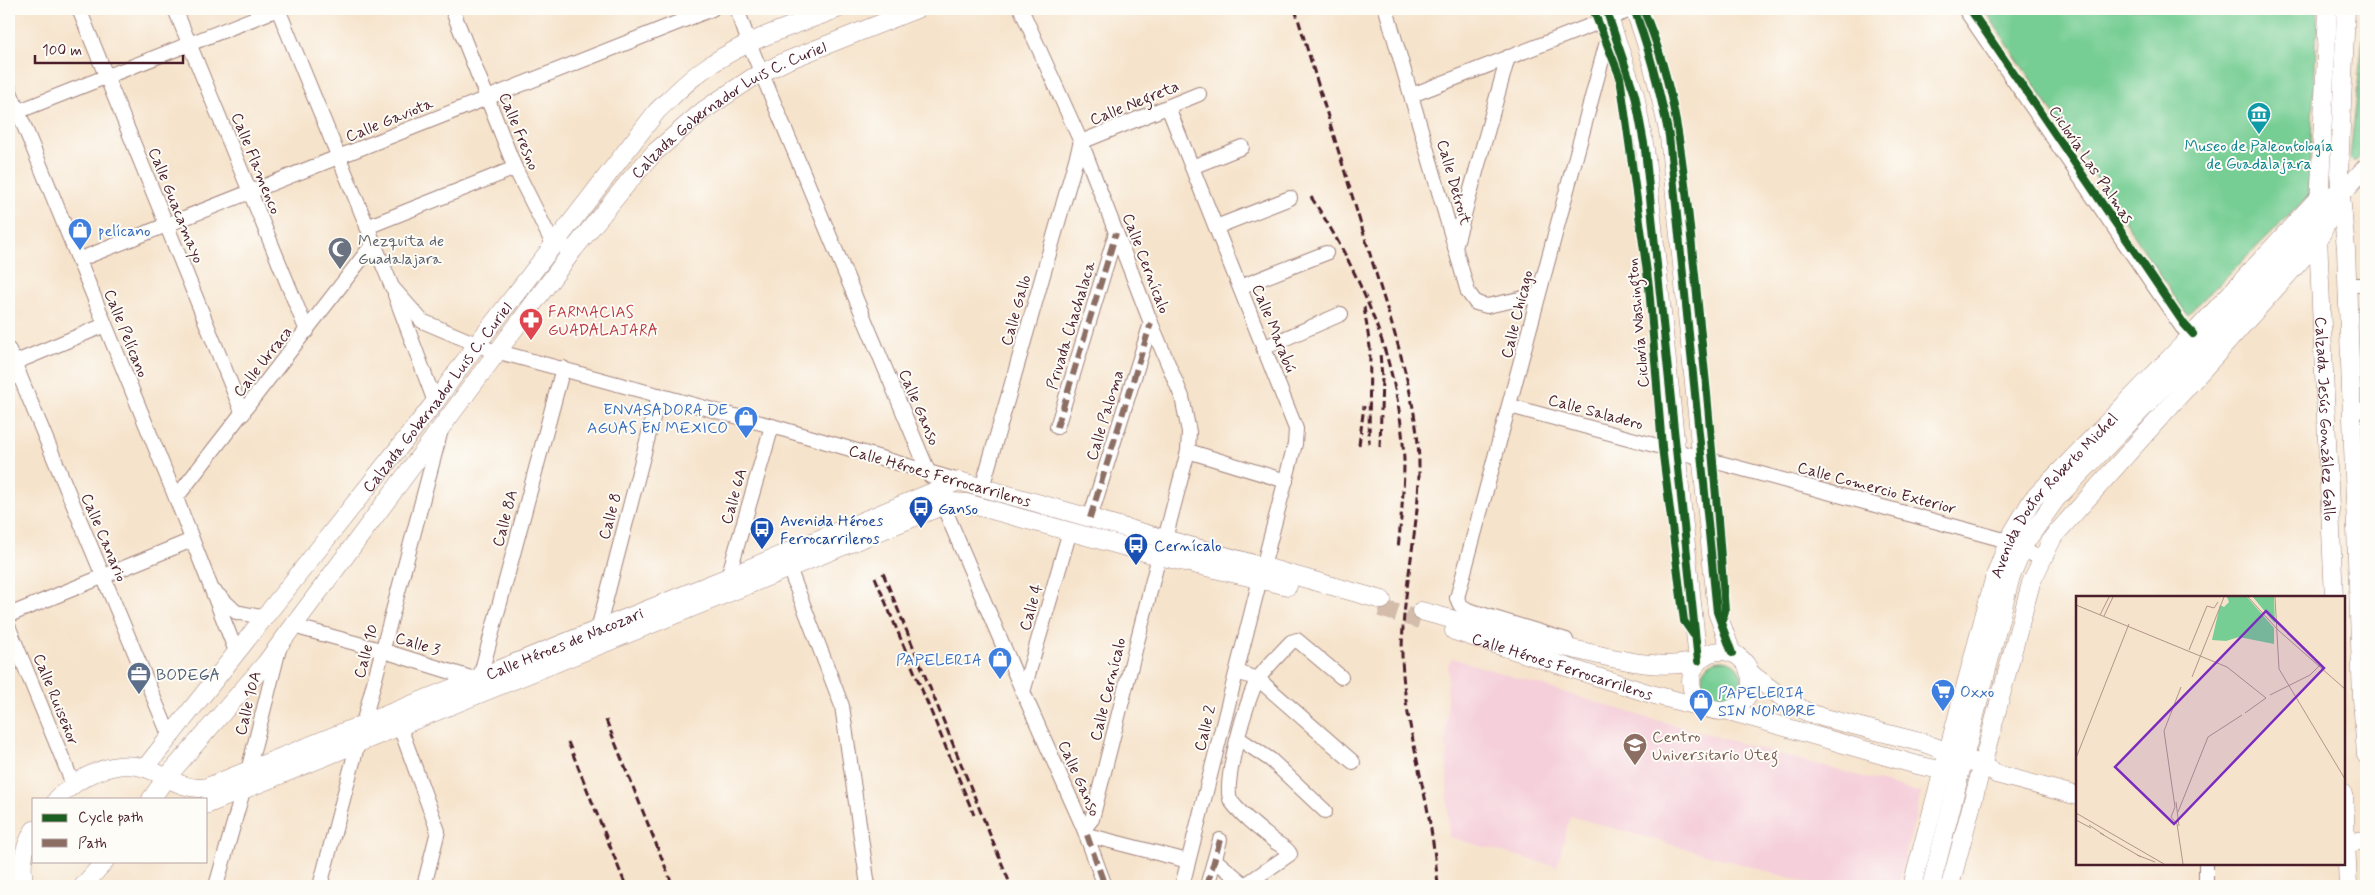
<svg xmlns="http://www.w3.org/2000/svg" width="2375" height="895" viewBox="0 0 2375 895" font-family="Mynerve,sans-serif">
<rect width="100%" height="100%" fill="#fdfcf7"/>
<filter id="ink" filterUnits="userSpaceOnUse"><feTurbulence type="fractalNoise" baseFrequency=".02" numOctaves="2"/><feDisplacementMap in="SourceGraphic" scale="10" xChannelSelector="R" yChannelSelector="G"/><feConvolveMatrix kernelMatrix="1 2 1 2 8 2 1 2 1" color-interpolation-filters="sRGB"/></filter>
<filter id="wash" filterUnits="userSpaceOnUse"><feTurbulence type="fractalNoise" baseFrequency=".0096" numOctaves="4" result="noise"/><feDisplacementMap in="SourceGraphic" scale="20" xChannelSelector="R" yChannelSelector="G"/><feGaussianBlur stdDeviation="1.12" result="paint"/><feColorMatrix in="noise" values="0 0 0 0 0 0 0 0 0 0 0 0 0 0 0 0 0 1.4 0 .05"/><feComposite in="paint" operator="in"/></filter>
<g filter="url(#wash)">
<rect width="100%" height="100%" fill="#f6e3cb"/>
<polygon fill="#f5cfda" points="1452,658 1648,718 1921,793 1898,886 1819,886 1570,816 1557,867 1449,837 1446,739 1448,665"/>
<g fill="#77ce94" stroke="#607660">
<polygon points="1984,9 2318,9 2308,197 2187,315"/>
<polygon points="2366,9 2366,150 2356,161 2353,161 2350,158"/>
<circle cx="1722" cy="680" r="20"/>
</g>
</g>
<g filter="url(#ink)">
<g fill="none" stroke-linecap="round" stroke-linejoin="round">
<polyline stroke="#d4bcab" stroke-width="18" stroke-dasharray="18 9" stroke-linecap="butt" points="1380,608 1420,620"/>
<defs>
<g id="minor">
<polyline points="79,9 243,414"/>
<polyline points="175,9 307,331"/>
<polyline points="452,9 515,168 553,244 574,249"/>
<polyline points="737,9 749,43 930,476"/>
<polyline points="1021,9 1081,142 1151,323 1182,397 1189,432 1188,451 1165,539"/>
<polyline points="1386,9 1468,292 1476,303 1487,306 1538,295"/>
<polyline points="1965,9 2182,327 2197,342"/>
<polyline points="9,89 176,498 237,654"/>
<polyline points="1412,95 1633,9"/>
<polyline points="1168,107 1296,429 1295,444 1263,567"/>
<polyline points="9,115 278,9 392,287 422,321 488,349 772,426 959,481"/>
<polyline points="1192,167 1242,147"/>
<polyline points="367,227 515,168"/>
<polyline points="1216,227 1290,198"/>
<polyline points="1455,247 1508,57"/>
<polyline points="78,260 712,9"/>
<polyline points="2347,285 2366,285"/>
<polyline points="1240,287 1326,253"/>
<polyline points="395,295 435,402"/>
<polyline points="1263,348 1341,314"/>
<polyline points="9,350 170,737"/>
<polyline points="9,365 105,325"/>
<polyline points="1510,406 2008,541 2041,559"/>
<polyline points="2352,411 2366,409"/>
<polyline points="1057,427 1116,233"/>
<polyline points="1188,451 1286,481"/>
<polyline points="982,488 1081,142 1199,94"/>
<polyline points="939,496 1023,692 1084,829 1105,886"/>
<polyline points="176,498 373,244"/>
<polyline points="1090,518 1151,323"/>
<polyline points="789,568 842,706 868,886"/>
<polyline points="728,577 772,426"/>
<polyline points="215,592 236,612 266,618"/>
<polyline points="9,615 192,540"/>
<polyline points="293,626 384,651 474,679"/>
<polyline points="9,628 73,784"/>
<polyline points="596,637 659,395"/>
<polyline points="1566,640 1468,610 1460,605 1457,598 1606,45 1615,35"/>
<polyline points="1237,672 1258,679 1353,762"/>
<polyline points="480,677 563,368"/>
<polyline points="1023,692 1070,531"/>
<polyline points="400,727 438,831 424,886"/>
<polyline points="1238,738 1271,760 1325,811"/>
<polyline points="248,771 279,649"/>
<polyline points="1084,829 1092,819 1159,556"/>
<polyline points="1087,835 1188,861"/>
<path d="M1215 860 1245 885 1290 854C1287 847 1278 845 1273 840 1259 829 1241 815 1231 801 1221 787 1248 694 1258 679 1267 666 1280 654 1291 642L1297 640 1341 677"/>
<polyline points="9,875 21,886"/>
<polyline points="216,886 243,791"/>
<polyline points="320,886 441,430"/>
<polyline points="1182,886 1260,579"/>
<polyline points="1207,886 1220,840"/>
<polyline points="2206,886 2206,864"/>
</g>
<g id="major">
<path d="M1634 9C1650 50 1660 92 1669 136L1717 612 1732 653"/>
<polyline points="2346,9 2339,174 2346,249 2362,698 2366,755"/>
<polyline points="2319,208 2328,9"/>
<path id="s1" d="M2318 237 2334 598"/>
<path d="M1421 611C1473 625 1525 639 1577 650 1617 659 1657 671 1698 661L1645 149 1635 95 1606 9"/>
<path id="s2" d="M1454 631 1651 694 1705 708"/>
<circle cx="1721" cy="681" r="30"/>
<polyline points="1749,672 1780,696 1807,712 1825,718 1924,743 1982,765 1996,774 2078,796"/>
<polyline points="1729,711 1917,765 1954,773"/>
<path id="s3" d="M145 768 435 402 477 344 657 111C675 94 692 76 713 63 751 38 795 25 837 9"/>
<polyline points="2344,794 2348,886"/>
<path id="s4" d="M57 799C78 777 114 758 145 768 166 775 184 792 207 787L728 577 959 481 1382 600"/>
<path id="s5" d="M151 799 166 778 265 664 574 249 630 180 655 152 704 110 752 78 786 61 917 9"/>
<polyline points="206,805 952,502 966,503 1159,556 1288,586"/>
<polyline points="2344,843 2366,840"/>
<path d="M25 886C20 865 23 849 34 830"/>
<polyline points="83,886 105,861"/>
<path id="s6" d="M1912 886 1994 579 2010 537 2032 500 2193 334 2319 197 2341 194"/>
<polyline points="1931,886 2011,576 2025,543 2056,499 2202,347 2366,167"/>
<polyline points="1950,886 2031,583 2053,537 2318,241 2331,214"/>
</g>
</defs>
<use href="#minor" stroke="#a0817b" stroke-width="16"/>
<use href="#major" stroke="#a0817b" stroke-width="19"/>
<use href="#minor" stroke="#fff" stroke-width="14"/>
<use href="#major" stroke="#fff" stroke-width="18"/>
<g stroke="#4a1f2b" stroke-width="3" stroke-dasharray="8 4" stroke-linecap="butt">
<path d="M1295 9C1321 94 1347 179 1373 264 1390 319 1410 376 1417 434 1426 508 1402 581 1402 655 1403 699 1413 740 1422 784 1430 818 1435 852 1438 886"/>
<path d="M1311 197C1362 274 1401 367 1404 461 1404 490 1401 520 1398 549"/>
<polyline points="1364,307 1370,347 1369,444"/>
<polyline points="1359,445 1364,406"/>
<polyline points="1380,447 1382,377 1380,353"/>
<polyline points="883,573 1011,886"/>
<polyline points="875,577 974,815"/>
<polyline points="606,720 673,886"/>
<polyline points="568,742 626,886"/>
</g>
<g stroke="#8d6e63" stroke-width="6" stroke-dasharray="12 6" stroke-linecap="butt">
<polyline points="1057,427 1116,233"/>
<polyline points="1090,518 1151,323"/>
<polyline points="1087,835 1105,886"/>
<polyline points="1207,886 1220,840"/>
</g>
<defs>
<g id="cycleway">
<polyline points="1593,9 1620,77 1649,287 1662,447 1684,621 1693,634"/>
<polyline points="1606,9 1635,95 1645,149 1698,661"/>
<path d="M1634 9C1650 50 1660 92 1669 136L1717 612 1732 653"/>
<path d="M1643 9C1680 93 1685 185 1695 275 1707 387 1717 499 1725 611L1722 619"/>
<polyline points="1970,9 2184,324 2193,334"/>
</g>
</defs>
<use href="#cycleway" stroke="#fdfcf7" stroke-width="11"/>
<use href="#cycleway" stroke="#1b5e20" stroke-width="8"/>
</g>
</g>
<defs>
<symbol id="museum-pin" viewBox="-11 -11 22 30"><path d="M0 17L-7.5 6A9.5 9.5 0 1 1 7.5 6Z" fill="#0f9aa8" stroke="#fdfcf7"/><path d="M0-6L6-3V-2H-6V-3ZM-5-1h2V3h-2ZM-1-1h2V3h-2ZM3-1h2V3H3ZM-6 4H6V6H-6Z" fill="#fff"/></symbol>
<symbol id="shop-pin" viewBox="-11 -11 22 30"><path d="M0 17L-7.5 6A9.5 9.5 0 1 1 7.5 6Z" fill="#3f7fe0" stroke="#fdfcf7"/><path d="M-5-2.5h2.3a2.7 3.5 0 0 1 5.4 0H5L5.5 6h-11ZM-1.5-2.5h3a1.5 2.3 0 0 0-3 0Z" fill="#fff"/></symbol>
<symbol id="mosque-pin" viewBox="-11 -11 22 30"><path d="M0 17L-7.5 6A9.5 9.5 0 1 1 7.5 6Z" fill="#6b7280" stroke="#fdfcf7"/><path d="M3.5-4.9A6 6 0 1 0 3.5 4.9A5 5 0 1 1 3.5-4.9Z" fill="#fff"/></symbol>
<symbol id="pharmacy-pin" viewBox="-11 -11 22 30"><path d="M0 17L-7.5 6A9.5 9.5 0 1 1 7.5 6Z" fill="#e0444e" stroke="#fdfcf7"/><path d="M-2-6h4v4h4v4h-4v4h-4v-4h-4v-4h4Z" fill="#fff"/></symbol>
<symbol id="bus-pin" viewBox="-11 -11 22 30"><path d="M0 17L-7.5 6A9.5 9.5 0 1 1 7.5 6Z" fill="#1a4fb4" stroke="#fdfcf7"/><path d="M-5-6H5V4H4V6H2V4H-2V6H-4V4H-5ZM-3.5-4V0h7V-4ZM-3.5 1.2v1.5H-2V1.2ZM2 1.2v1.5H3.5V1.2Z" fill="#fff"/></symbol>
<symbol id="office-pin" viewBox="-11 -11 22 30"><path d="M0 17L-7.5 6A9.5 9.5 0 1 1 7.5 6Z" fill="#5c6f8a" stroke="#fdfcf7"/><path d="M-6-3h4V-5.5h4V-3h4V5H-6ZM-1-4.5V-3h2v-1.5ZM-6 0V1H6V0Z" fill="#fff"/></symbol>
<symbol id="supermarket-pin" viewBox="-11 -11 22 30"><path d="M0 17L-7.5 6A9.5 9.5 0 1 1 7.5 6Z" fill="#3f7fe0" stroke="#fdfcf7"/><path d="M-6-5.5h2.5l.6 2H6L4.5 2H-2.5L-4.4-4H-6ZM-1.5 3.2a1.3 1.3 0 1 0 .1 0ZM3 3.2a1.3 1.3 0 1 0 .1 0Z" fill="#fff"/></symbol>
<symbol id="university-pin" viewBox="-11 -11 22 30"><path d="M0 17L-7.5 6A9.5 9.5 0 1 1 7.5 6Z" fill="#8d6e63" stroke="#fdfcf7"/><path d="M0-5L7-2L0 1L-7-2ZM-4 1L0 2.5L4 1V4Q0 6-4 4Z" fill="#fff"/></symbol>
</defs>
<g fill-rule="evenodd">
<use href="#museum-pin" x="2245" y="100" width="28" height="38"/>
<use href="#shop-pin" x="66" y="216" width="28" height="38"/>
<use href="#mosque-pin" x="326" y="235" width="28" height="38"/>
<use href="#pharmacy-pin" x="517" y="306" width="28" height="38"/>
<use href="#shop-pin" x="732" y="404" width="28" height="38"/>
<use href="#bus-pin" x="907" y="494" width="28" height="38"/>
<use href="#bus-pin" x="748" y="515" width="28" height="38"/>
<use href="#bus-pin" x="1122" y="531" width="28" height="38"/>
<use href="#shop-pin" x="986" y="645" width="28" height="38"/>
<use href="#office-pin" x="125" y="660" width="28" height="38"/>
<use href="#supermarket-pin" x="1929" y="677" width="28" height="38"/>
<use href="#shop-pin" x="1687" y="687" width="28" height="38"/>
<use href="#university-pin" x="1621" y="731" width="28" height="38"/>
</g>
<g text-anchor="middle" stroke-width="4" stroke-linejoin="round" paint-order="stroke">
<g font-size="16" fill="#4a1f2b" stroke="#fdfcf7">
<text transform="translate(1134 102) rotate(-22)" y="6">Calle Negreta</text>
<text dy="6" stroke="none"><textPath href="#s5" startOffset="906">Calzada Gobernador Luis C. Curiel</textPath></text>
<text transform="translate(389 119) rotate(-22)" y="6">Calle Gaviota</text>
<text transform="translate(520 131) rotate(68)" y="6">Calle Fresno</text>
<text transform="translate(257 163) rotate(68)" y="6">Calle Flamenco</text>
<text transform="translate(2092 164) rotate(56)" y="6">Ciclovía Las Palmas</text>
<text transform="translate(1455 182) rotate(74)" y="6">Calle Detroit</text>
<text transform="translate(177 205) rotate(68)" y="6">Calle Guacamayo</text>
<text transform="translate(1147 263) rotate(69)" y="6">Calle Cernícalo</text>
<text transform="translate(1015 310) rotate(-74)" y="6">Calle Gallo</text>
<text transform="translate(1516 314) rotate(-76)" y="6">Calle Chicago</text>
<text transform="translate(1637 323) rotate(-95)" y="6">Ciclovía Washington</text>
<text transform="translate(1070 325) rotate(-73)" y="6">Privada Chachalaca</text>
<text transform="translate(1275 328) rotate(68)" y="6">Calle Marabú</text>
<text transform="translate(127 333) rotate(68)" y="6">Calle Pelícano</text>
<text transform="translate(262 361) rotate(-52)" y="6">Calle Urraca</text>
<text dy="6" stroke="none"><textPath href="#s3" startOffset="472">Calzada Gobernador Luis C. Curiel</textPath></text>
<text transform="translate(920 407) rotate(67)" y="6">Calle Ganso</text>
<text transform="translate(1596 411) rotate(15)" y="6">Calle Saladero</text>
<text transform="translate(1104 415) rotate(-73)" y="6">Calle Paloma</text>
<text dy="6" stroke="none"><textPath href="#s1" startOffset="182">Calzada Jesús González Gallo</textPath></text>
<text transform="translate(940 475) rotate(16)" y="6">Calle Héroes Ferrocarrileros</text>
<text transform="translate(1877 487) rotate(15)" y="6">Calle Comercio Exterior</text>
<text transform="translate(733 496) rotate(-74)" y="6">Calle 6A</text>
<text dy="6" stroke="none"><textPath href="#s6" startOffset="422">Avenida Doctor Roberto Michel</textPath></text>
<text transform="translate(609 516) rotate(-75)" y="6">Calle 8</text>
<text transform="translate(504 518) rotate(-75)" y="6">Calle 8A</text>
<text transform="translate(105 537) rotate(67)" y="6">Calle Canario</text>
<text transform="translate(1030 607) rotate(-74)" y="6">Calle 4</text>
<text transform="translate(418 643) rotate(17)" y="6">Calle 3</text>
<text dy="6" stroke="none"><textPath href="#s4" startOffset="549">Calle Héroes de Nacozari</textPath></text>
<text transform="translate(365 651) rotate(-75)" y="6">Calle 10</text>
<text dy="6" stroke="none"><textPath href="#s2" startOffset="114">Calle Héroes Ferrocarrileros</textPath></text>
<text transform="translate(1107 689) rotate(-76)" y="6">Calle Cernícalo</text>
<text transform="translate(57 699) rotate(68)" y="6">Calle Ruiseñor</text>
<text transform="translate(247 703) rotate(-76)" y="6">Calle 10A</text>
<text transform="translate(1204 728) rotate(-76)" y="6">Calle 2</text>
<text transform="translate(1080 778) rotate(66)" y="6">Calle Ganso</text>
</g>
<g font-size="16" fill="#0d838f" stroke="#fdfcf7">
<text x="2259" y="151">Museo de Paleontología<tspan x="2259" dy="18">de Guadalajara</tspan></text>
</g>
<g font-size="16" fill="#366cbe" stroke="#fdfcf7" text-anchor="start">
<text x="98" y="236">pelícano</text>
<text x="728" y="415" text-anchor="end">ENVASADORA DE<tspan x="728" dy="18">AGUAS EN MEXICO</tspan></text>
<text x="982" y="665" text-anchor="end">PAPELERIA</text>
<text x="1960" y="697">Oxxo</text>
<text x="1718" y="698">PAPELERIA<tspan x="1718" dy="18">SIN NOMBRE</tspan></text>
</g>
<g font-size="16" fill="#5b616d" stroke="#fdfcf7" text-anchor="start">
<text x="358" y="246">Mezquita de<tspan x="358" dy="18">Guadalajara</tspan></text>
</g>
<g font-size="16" fill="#be3a42" stroke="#fdfcf7" text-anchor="start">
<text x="548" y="317">FARMACIAS<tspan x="548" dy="18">GUADALAJARA</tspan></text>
</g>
<g font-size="16" fill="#164399" stroke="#fdfcf7" text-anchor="start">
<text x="938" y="514">Ganso</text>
<text x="780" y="526">Avenida Héroes<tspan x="780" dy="18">Ferrocarrileros</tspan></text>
<text x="1154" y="551">Cernícalo</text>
</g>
<g font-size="16" fill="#4e5e75" stroke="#fdfcf7" text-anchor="start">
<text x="156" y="680">BODEGA</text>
</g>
<g font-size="16" fill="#785e54" stroke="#fdfcf7" text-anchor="start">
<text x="1652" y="742">Centro<tspan x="1652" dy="18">Universitario Uteg</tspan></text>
</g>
</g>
<g transform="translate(2076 596)">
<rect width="269" height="269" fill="#f6e3cb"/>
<path d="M151 1H171L198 32V48L163 41 150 45 136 44 144 9 148 11 153 6ZM177 1H198L199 27 195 23Z" fill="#77ce94"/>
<path fill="none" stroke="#b1958b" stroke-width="1" d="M172 1 202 34 269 93M199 1 203 73 269 183M0 9 151 71 190 102 169 117M24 19 33 1M28 20 37 1M113 54 131 10 138 12 142 6M116 81 148 1M105 91 88 135 99 211 95 221 101 228 107 268M194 99 234 79 244 69M0 162 53 28M100 206 103 230M102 216 132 141 166 119M0 217 88 268M0 224 15 232M13 229 28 239M24 237 65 261M61 259 79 266"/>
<path fill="#7b2cbf" fill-opacity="0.15" stroke="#7b2cbf" stroke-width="2.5" d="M190 15 248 72 98 228 39 171Z"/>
<rect width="269" height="269" fill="none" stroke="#4a1f2b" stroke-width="2.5"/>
</g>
<rect width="2375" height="895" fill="none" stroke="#fdfcf7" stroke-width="30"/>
<rect x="32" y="798" width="175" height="65" fill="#fdfcf7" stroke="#b5a4a5"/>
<rect x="42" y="814" width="25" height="8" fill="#1b5e20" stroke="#b5a4a5"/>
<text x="78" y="822" font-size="15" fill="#4a1f2b">Cycle path</text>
<rect x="42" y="839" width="25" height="8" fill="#8d6e63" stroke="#b5a4a5"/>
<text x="78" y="848" font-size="15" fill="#4a1f2b">Path</text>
<path d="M35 55v8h148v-8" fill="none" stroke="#4a1f2b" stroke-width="2.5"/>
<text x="42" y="55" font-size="15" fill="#4a1f2b" stroke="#fdfcf7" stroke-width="4" paint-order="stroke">100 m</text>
</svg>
